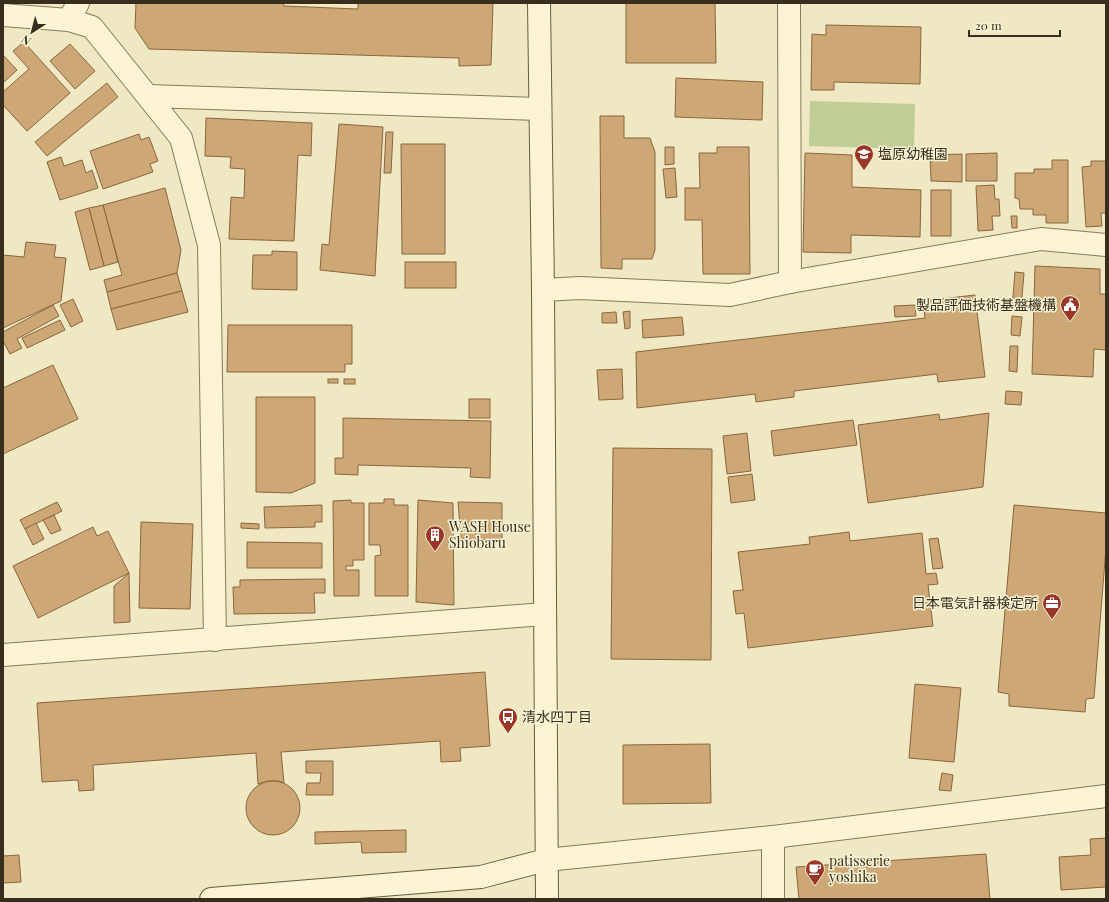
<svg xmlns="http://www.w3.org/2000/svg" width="1109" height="902" viewBox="0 0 1109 902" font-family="'Playfair Display','Noto Sans JP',serif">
<rect width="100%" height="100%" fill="#efe8c2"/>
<polygon fill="#bfcd96" points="810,101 915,104 914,149 809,146"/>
<g fill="#cea777" stroke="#89663e">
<polygon points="136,3 283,3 284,6 358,9 358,3 493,3 491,65 459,66 459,58 149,49 135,28"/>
<polygon points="626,3 715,3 716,63 626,63"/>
<polygon points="826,25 921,27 920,84 834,82 834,90 811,90 812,34 826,35"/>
<polygon points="24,42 70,93 27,131 3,105 3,92 29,69 13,51"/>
<polygon points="70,44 95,71 75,89 50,61"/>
<polygon points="3,55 17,70 3,83"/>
<polygon points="676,78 763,82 762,120 675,117"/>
<polygon points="107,83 118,97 47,156 35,142"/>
<polygon points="600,116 624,116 624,138 650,138 655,152 655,250 652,259 622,259 622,269 601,268"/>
<polygon points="206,118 312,123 311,156 298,155 294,241 229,239 231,197 244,198 245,169 230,168 231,157 205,156"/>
<polygon points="339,124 383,127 375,276 320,270 322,244 329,245"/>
<polygon points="386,132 393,132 391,173 384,173"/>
<polygon points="139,134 141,140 149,137 158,161 150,164 153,172 103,189 90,151"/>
<polygon points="401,144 445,144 445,254 402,254"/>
<polygon points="665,147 674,147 674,164 665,165"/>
<polygon points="717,147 749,147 750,274 703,274 702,220 685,220 685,188 700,188 699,153 717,153"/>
<polygon points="805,153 852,155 852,187 921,190 920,237 851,235 851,253 803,252"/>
<polygon points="997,153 997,181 966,181 966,154"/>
<polygon points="962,154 962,182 931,181 930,155"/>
<polygon points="61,157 64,166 82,160 86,173 92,170 98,188 60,200 47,162"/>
<polygon points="1052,160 1068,160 1068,223 1046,223 1046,215 1033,215 1033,209 1020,209 1019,199 1015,198 1015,173 1034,173 1034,169 1052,169"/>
<polygon points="1091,161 1106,161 1106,213 1101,213 1102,226 1086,227 1082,167 1091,166"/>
<polygon points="675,168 677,197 666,198 663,169"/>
<polygon points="994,185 995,199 999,199 1000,216 992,216 993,230 978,231 976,186"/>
<polygon points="165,188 181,250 177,273 107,292 104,280 122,275 103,205"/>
<rect x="931" y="190" width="20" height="46"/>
<polygon points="103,205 118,262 104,266 89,208"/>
<polygon points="89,208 104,266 90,270 75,212"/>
<polygon points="1011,216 1017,216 1017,228 1012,228"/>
<polygon points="26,242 56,245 54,257 66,258 61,301 3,328 3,255 24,257"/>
<polygon points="272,251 297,252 297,290 252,289 253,255 272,255"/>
<rect x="405" y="262" width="51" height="26"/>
<polygon points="1035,266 1100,269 1100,294 1106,294 1106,350 1094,349 1093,377 1032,374"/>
<polygon points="1015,272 1024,273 1021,309 1012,308"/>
<polygon points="177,273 182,291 111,309 107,292"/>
<polygon points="182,291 188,312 117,330 111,309"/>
<polygon points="975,295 985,377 938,382 937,374 794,391 794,397 756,402 755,394 637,408 636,352 925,318 923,301"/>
<polygon points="73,299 83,321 71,327 60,305"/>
<polygon points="53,305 59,316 17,339 22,348 10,354 3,341 3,332"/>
<polygon points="915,305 916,316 895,317 894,306"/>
<polygon points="630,311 630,328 625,329 623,312"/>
<polygon points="616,312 617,323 602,323 602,313"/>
<polygon points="1012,316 1022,317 1020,336 1011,335"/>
<polygon points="682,317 684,335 643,338 642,320"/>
<polygon points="60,320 65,330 27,348 22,338"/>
<polygon points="228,325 352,325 352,364 345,364 345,372 227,372"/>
<polygon points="1010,346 1018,346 1017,372 1009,371"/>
<polygon points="53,365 78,419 3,454 3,388"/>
<polygon points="622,369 623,399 599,400 597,370"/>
<rect x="328" y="379" width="10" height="4"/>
<rect x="344" y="379" width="11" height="5"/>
<polygon points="1006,391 1022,392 1021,405 1005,404"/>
<polygon points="256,397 315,397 315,483 291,493 256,492"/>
<rect x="469" y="399" width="21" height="19"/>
<polygon points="989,413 983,487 868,503 858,425 939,414 940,420"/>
<polygon points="343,418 491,421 490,478 470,477 471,468 358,465 358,475 335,474 335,458 343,458"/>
<polygon points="853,420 857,445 774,456 771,431"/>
<polygon points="747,433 751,471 727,474 723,436"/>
<polygon points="613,448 712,449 711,660 611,659"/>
<polygon points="752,474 755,500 731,503 728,477"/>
<polygon points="384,499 394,499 394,505 408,505 408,596 375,596 375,556 381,555 380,545 369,545 369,503 384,503"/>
<polygon points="351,500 351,503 364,503 364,560 353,560 353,566 346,566 346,570 359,570 359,596 334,596 333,501"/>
<polygon points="418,500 453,503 454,605 416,602"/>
<polygon points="57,502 62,511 25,529 20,520"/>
<polygon points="458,502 502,503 502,540 461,539"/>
<polygon points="322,505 322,522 315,522 315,527 265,528 264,507"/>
<polygon points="1014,505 1106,513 1106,548 1094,698 1086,699 1085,712 1009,706 1009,694 998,692"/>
<polygon points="54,515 61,530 51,534 43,520"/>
<polygon points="141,522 193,524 190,609 139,608"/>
<polygon points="36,523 44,539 33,545 25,529"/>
<polygon points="241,523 259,524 259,529 241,528"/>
<polygon points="93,527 97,536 108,531 129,573 38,618 13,566"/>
<polygon points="849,532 850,541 922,533 926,574 936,573 938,584 928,585 933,626 748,648 744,613 736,614 733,591 743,590 738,552 810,544 809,537"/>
<polygon points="938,538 943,568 933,569 929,539"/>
<polygon points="247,542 322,543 322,568 247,568"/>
<polygon points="129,573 130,622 114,623 114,586"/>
<polygon points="325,579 325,593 314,593 315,613 234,614 233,587 240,587 240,580"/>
<polygon points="485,672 490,746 460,748 461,761 441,762 440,741 281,752 284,783 279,781 268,781 258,784 256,753 93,765 94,790 79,791 78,780 42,782 37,703"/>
<polygon points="915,684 961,688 954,762 909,758"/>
<polygon points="710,744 711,803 623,804 623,745"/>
<polygon points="306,761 333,761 333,795 306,795 307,783 320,783 321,773 306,773"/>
<polygon points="942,773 953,775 951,791 939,790"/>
<circle cx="273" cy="808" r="27"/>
<polygon points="406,830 406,852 362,853 361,842 315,844 315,832"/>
<polygon points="1106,838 1106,887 1061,890 1059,857 1091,855 1090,839"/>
<polygon points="986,854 990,899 799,899 796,867"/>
<polygon points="19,855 21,882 3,883 3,856"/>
</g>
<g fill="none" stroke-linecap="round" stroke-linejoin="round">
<defs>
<g id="street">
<polyline points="789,3 790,282"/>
<polyline points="3,15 69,20 92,27 181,138 209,245 215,640"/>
<polyline points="69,20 78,3"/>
<polyline points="148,96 540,109"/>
<polyline points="543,290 580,288 730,295 790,282 1041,239 1106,245"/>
<polyline points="3,655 545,614"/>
<polyline points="773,837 773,899"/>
<polyline points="546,860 773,837 1106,796"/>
</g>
<g id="secondary">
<polyline points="539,3 543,290 547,899"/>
<polyline points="211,899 481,877 546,860"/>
</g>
</defs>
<use href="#street" stroke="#897959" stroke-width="24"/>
<use href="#secondary" stroke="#6b5a3c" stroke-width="24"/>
<use href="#street" stroke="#faf4d5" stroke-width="22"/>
<use href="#secondary" stroke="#faf4d5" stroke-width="22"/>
</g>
<defs>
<symbol id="school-pin" viewBox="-11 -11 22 30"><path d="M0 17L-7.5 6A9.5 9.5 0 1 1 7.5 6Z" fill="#9a3627" stroke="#f6f1d2"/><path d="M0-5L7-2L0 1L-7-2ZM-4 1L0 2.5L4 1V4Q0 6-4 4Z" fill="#fff"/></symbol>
<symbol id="civic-pin" viewBox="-11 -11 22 30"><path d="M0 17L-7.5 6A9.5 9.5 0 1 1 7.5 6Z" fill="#9a3627" stroke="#f6f1d2"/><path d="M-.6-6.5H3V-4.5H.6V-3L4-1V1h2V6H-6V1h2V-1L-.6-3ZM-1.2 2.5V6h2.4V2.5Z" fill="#fff"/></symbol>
<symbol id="building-pin" viewBox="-11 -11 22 30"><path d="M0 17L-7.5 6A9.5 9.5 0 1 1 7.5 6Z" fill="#9a3627" stroke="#f6f1d2"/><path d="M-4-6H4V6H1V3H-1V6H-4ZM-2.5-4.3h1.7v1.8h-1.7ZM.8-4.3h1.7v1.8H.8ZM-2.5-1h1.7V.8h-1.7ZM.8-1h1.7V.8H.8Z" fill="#fff"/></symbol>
<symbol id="office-pin" viewBox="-11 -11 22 30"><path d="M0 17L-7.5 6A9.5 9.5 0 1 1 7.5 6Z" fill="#9a3627" stroke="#f6f1d2"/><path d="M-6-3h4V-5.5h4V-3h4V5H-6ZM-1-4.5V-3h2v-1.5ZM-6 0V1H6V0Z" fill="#fff"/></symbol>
<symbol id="bus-pin" viewBox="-11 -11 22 30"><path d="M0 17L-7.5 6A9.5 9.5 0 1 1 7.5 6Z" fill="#9a3627" stroke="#f6f1d2"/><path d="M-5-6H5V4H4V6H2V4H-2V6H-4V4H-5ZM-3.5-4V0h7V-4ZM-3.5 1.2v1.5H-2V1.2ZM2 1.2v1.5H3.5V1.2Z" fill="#fff"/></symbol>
<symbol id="cafe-pin" viewBox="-11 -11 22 30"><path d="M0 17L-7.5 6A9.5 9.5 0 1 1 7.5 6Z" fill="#9a3627" stroke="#f6f1d2"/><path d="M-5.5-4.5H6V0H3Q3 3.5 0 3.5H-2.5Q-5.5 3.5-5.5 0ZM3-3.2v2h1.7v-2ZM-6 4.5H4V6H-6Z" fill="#fff"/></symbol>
</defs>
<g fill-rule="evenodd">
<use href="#school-pin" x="853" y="143" width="22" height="30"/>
<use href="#civic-pin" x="1059" y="294" width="22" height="30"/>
<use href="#building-pin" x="424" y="524" width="22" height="30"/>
<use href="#office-pin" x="1041" y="592" width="22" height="30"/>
<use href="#bus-pin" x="497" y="706" width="22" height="30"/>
<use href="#cafe-pin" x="804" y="858" width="22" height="30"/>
</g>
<g text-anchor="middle" stroke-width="3" stroke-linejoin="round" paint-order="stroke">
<g font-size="14" fill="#392e1d" stroke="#f6f1d2" text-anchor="start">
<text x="878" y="159">塩原幼稚園</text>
<text x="1056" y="310" text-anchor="end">製品評価技術基盤機構</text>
<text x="449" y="532">WASH House<tspan x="449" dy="16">Shiobaru</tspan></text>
<text x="1038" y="608" text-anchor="end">日本電気計器検定所</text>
<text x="522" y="722">清水四丁目</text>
<text x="829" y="866">patisserie<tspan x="829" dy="16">yoshika</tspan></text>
</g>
</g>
<rect width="1109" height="902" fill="none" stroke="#392e1d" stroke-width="8"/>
<g transform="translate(32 32) rotate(216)" stroke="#f6f1d2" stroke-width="3" paint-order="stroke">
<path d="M0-3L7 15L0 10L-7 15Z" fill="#392e1d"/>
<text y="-6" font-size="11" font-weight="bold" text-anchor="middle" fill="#392e1d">N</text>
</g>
<path d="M969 30v6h91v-6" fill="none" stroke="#392e1d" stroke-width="2"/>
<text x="975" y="30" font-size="12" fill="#392e1d" stroke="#f6f1d2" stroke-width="3" paint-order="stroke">20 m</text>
</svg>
